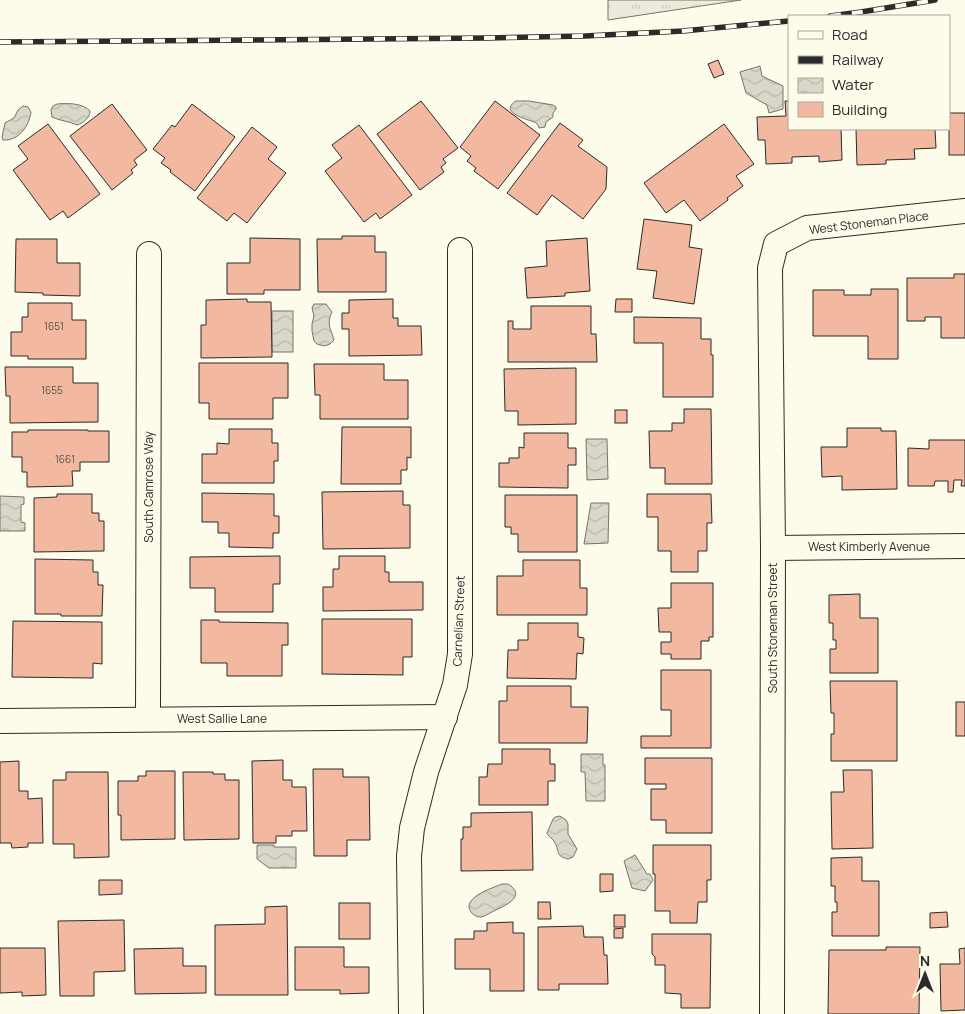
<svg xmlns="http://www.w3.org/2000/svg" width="965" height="1014" viewBox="0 0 965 1014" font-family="Manrope,sans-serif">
<defs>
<pattern id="grass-tufts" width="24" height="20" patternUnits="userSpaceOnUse" patternTransform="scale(1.25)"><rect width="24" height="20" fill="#ecebdb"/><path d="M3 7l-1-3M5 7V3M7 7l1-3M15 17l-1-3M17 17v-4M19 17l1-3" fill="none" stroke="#cbcabc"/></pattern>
<pattern id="water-waves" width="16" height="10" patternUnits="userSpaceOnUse" patternTransform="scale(1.25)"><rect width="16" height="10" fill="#d8d7c9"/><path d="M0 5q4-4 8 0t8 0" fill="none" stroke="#bab9ad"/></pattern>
</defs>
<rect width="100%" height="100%" fill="#fdfbea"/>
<polygon fill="url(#grass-tufts)" stroke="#74746e" points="608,0 741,0 608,20"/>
<g fill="url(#water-waves)" stroke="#74746e">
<polygon points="760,66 762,76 783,86 783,109 769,113 767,105 746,93 740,72"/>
<path d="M516 101H529L553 105 556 107V109L553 113V117L546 122 545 127 539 128 538 125 536 123C531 120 497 113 516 101Z"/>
<path d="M57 104C67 103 83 103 90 111 90 118 83 123 77 125 69 121 60 121 52 117L51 110 53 106Z"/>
<path d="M23 106 28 107 31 112C29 126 19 141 3 140L2 137 5 123 14 118 18 110Z"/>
<path d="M314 304H326L332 312C326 324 331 329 334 340L330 344 324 346 317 344 314 341 312 331V324L314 316 312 308Z"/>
<rect x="272" y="311" width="21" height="41"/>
<polygon points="586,439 607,439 608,479 587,480"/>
<polygon points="0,496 24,497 24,504 21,505 21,522 25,523 25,531 0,531"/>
<polygon points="591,503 609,503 608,543 584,544"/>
<polygon points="581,754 603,754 603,765 605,765 605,801 586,801 585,772 581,772"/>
<path d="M560 816 566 820 568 824V834L577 849 573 857 568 859C555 856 560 852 555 843 553 838 549 838 547 833L553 819 555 817Z"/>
<polygon points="257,845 274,845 274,847 296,847 296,868 269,868 257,859"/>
<polygon points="635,855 647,874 650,874 653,880 645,891 632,888 624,861"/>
<path d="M502 884H508C527 896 506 905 496 910 491 912 486 916 481 917 477 917 473 915 471 912 461 898 492 888 502 884Z"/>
</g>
<g fill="#f2b8a0" stroke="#2b2b2b">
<polygon points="718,60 724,74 714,78 708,64"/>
<polygon points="421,101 458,148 443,159 446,163 441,167 444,172 420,190 377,134"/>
<polygon points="495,101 540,135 498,189 474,171 476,168 467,161 471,156 460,147"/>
<polygon points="785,101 789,101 789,129 841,129 842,160 819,162 819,156 792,157 792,163 766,164 765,140 758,140 757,117 786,116"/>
<polygon points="112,104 147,150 134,160 137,165 131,170 133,173 112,190 70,136"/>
<polygon points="192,104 235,137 195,191 170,172 171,170 161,163 165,158 153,149 172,125 175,127"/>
<rect x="949" y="113" width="16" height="42"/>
<polygon points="560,123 583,140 578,146 607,167 606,189 583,219 552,195 537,215 507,193"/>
<polygon points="48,124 100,194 68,218 63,211 50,220 13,170 28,159 18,146"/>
<polygon points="724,124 754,164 736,176 743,186 727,198 728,200 700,221 684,200 666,213 644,183"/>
<polygon points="359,125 412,195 380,219 376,213 364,222 325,171 342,158 332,145"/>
<polygon points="252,127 277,147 268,159 286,173 247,223 234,213 227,221 197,198"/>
<polygon points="856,129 935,129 936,148 914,149 915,159 886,160 886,164 857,165"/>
<polygon points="644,219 692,225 689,247 702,249 694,304 653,298 657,271 637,269"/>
<polygon points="342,236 375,236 375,252 386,252 386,292 318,292 317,239 342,239"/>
<polygon points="250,238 300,239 300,290 264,290 264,294 227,294 227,263 250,263"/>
<polygon points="587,238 590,291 565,293 565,296 527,298 525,268 547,266 546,241"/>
<polygon points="16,239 57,239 57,263 80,263 80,296 43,295 43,293 15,292"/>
<polygon points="954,274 965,274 965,338 941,338 941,317 925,317 925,321 907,321 907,278 954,278"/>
<polygon points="871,289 898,289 898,359 868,359 868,336 813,336 813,290 844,290 844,295 871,295"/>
<polygon points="247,299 247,302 271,302 272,357 201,358 201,325 206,325 206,300"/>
<polygon points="393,299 393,318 398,318 398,326 421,326 422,355 349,356 349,329 342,329 342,313 349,313 349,300"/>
<polygon points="616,299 632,299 632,312 615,312"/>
<polygon points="28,303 72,303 72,320 86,320 86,359 28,359 28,356 11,356 11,332 22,332 22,317 28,317"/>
<polygon points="531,306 591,306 591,334 596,334 597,362 508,362 508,321 513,321 513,329 531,329"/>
<polygon points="634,317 701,318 701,339 711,339 711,355 713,355 713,397 663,397 663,343 634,343"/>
<polygon points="199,363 288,363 288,398 273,398 273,419 209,419 209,403 199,403"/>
<polygon points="314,364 384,364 384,380 408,380 408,419 320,419 320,395 315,395"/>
<polygon points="5,367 73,367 73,383 98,383 98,422 10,423 10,396 6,396"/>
<polygon points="576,368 576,424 518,425 518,411 505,411 504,369"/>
<polygon points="684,409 711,409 712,484 665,484 665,468 650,468 649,431 672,431 672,423 684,423"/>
<rect x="615" y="410" width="12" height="13"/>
<polygon points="342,427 411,427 411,458 407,457 407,470 401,470 401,484 341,484"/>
<polygon points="847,428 881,428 881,431 896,431 897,489 842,490 842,476 822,477 821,447 847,447"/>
<polygon points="229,429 272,429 272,443 278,443 278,461 274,461 274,483 202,483 202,454 217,454 217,443 229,444"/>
<polygon points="28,430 88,430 88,431 109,431 109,462 80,462 80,471 72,471 73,486 27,487 27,472 22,472 22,457 12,457 12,432 28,432"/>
<polygon points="524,433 568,433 568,448 576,448 576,465 568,465 568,488 499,487 499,463 509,463 509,458 519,458 519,447 524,448"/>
<polygon points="929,440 965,440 965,486 961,486 962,480 954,480 953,492 948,492 948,481 935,481 934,486 908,486 908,448 929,449"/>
<polygon points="403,491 403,505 410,505 410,548 323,549 322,492"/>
<polygon points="202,493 274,494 274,516 279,516 279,533 273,533 273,548 229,547 229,533 218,533 218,522 202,522"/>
<polygon points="57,494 92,494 92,513 99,513 99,521 104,521 104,551 34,552 34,498 57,497"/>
<polygon points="647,494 711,494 712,523 707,523 707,551 698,551 698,572 671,572 671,551 658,551 658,517 647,517"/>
<polygon points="505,495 577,495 577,552 518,552 518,534 511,534 511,527 505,527"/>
<polygon points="280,556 280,584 273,584 273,612 215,612 215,588 190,588 190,557"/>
<polygon points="339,556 385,556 385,572 389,572 389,582 423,582 423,610 323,611 323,587 333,587 333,569 339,569"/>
<polygon points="35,559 93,560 93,572 98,572 98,585 103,585 102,616 61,616 61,614 35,614"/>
<polygon points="523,560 580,560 580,588 587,588 587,615 497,615 497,576 523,576"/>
<polygon points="671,583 713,583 713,637 709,637 709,641 701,641 701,659 671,659 671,654 661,654 661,642 671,642 671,632 659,632 658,608 671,608"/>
<polygon points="860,594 860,618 878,618 878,673 830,673 830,649 836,649 836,640 833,640 833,623 829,623 829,595"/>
<polygon points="322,619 412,619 412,657 403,657 403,675 322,674"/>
<polygon points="201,620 219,620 219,622 288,623 288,645 282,645 282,676 227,676 227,663 201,663"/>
<polygon points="13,621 102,622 102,664 93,663 93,678 12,677"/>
<polygon points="528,623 578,623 578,637 584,638 583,654 577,653 576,679 507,678 508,650 518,650 518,640 528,640"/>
<polygon points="661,670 711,670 711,748 641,748 641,736 671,736 671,710 661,710"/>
<polygon points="830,681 897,681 897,761 831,761 831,734 834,734 834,713 831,713"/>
<polygon points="507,686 571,686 571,707 588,707 587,743 499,743 499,701 507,701"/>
<rect x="956" y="702" width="9" height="34"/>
<polygon points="502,749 550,749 550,764 555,764 555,781 548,781 548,805 479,805 479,777 487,777 488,764 502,764"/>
<polygon points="645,758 712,758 712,833 666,833 666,820 651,820 651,789 666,789 666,784 645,784"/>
<polygon points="283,760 283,780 292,780 292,787 306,787 307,831 292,831 292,836 276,836 276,843 253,843 252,761"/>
<polygon points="19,761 19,791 28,791 28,799 42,798 43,843 28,843 28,847 12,848 11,843 0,843 0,762"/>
<polygon points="313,769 343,769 343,777 369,777 370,840 347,840 347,856 314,856"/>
<polygon points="843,770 872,770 873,848 832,849 831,792 844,792"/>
<polygon points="146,771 175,771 175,839 121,840 121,815 118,815 118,781 138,781 138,776 146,776"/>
<polygon points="66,772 108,772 109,857 74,858 74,844 53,844 53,780 66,780"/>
<polygon points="183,772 213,772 213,774 225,774 225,780 239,780 239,839 184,840"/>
<polygon points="532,812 533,870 461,871 461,839 463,839 463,827 471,827 471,813"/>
<polygon points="653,845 711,845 711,880 707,880 707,902 698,902 697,923 670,923 670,911 655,911 655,874 653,874"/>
<polygon points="862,857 862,881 879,881 879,936 832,936 832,912 837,912 837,902 835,902 835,886 831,886 831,858"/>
<polygon points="600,874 613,874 613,891 600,892"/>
<polygon points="99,880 122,880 122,894 99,895"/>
<polygon points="538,902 550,902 551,919 538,919"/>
<rect x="339" y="903" width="31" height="36"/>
<polygon points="287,906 288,995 215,995 215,925 265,924 265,907"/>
<polygon points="947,912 948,927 930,928 930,913"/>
<rect x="614" y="915" width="11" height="12"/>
<polygon points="124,920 125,971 94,972 94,996 60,996 58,921"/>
<polygon points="513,922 513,933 524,933 524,991 490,991 490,969 455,969 455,939 474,939 474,931 487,931 487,923"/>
<polygon points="583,926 584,937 603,937 604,955 607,955 608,984 559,984 559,990 538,990 538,927"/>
<polygon points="623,928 623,938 614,938 614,929"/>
<polygon points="652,934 711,934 710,1008 681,1008 681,994 665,993 665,965 655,965 655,957 652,954"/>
<polygon points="295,947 344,947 344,967 369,967 369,993 340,994 340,990 295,990"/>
<polygon points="886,947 920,947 919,1014 828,1014 829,950 886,950"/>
<polygon points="0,948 45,948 46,995 22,996 22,992 0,993"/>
<polygon points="183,948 183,966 206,966 206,993 135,994 134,949"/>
<polygon points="965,948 965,1010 941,1011 940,964 960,964 959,949"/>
</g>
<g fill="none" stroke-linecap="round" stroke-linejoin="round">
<defs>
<g id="street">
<polyline points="773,548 965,546"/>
<polyline points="148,719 149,254"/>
<polyline points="0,721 445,717"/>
<polyline points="411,1014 409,856 412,828 426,772 455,685 460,654 460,250"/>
<polyline points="772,1014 773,548 770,268 776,244 807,228 965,211"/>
</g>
</defs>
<use href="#street" stroke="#2b2b2b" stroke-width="26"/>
<use href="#street" stroke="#fdfbea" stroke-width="24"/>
<defs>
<g id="rail">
<polyline points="830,16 861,12 935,0"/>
<polyline points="0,42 488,38 585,36 683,31 789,21"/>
</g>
</defs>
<use href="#rail" stroke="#2b2b2b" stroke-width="5.5"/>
<use href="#rail" stroke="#fdfbea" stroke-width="4" stroke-dasharray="11" stroke-linecap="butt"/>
</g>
<g text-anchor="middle" stroke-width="4" stroke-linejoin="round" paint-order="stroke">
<g font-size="10" fill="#5d4e48">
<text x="54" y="330">1651</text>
<text x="52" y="394">1655</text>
<text x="65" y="463">1661</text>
</g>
<g font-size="12" fill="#2b2b2b" stroke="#fdfbea">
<text transform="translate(869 223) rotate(-7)" y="4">West Stoneman Place</text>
<text transform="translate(149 487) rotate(-90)" y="4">South Camrose Way</text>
<text x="869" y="551">West Kimberly Avenue</text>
<text transform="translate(459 621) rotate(-88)" y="4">Carnelian Street</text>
<text transform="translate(773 628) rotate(-90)" y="4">South Stoneman Street</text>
<text x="222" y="723">West Sallie Lane</text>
</g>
</g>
<rect x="788" y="15" width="162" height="115" fill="#fdfbea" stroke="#a9a89e"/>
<rect x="798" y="31" width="25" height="8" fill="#fdfbea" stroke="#a9a89e"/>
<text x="832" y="40" font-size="15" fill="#2b2b2b">Road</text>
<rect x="798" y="56" width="25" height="8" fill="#2b2b2b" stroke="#a9a89e"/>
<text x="832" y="65" font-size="15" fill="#2b2b2b">Railway</text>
<rect x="798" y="78" width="25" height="15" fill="url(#water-waves)" stroke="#a9a89e"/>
<text x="832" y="90" font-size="15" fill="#2b2b2b">Water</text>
<rect x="798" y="102" width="25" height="15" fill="#f2b8a0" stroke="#a9a89e"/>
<text x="832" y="115" font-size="15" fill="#2b2b2b">Building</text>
<g transform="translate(925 974)" stroke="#fdfbea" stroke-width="4" paint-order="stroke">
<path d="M0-4L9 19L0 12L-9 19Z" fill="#2b2b2b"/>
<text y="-8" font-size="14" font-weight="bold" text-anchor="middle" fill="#2b2b2b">N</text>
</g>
</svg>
